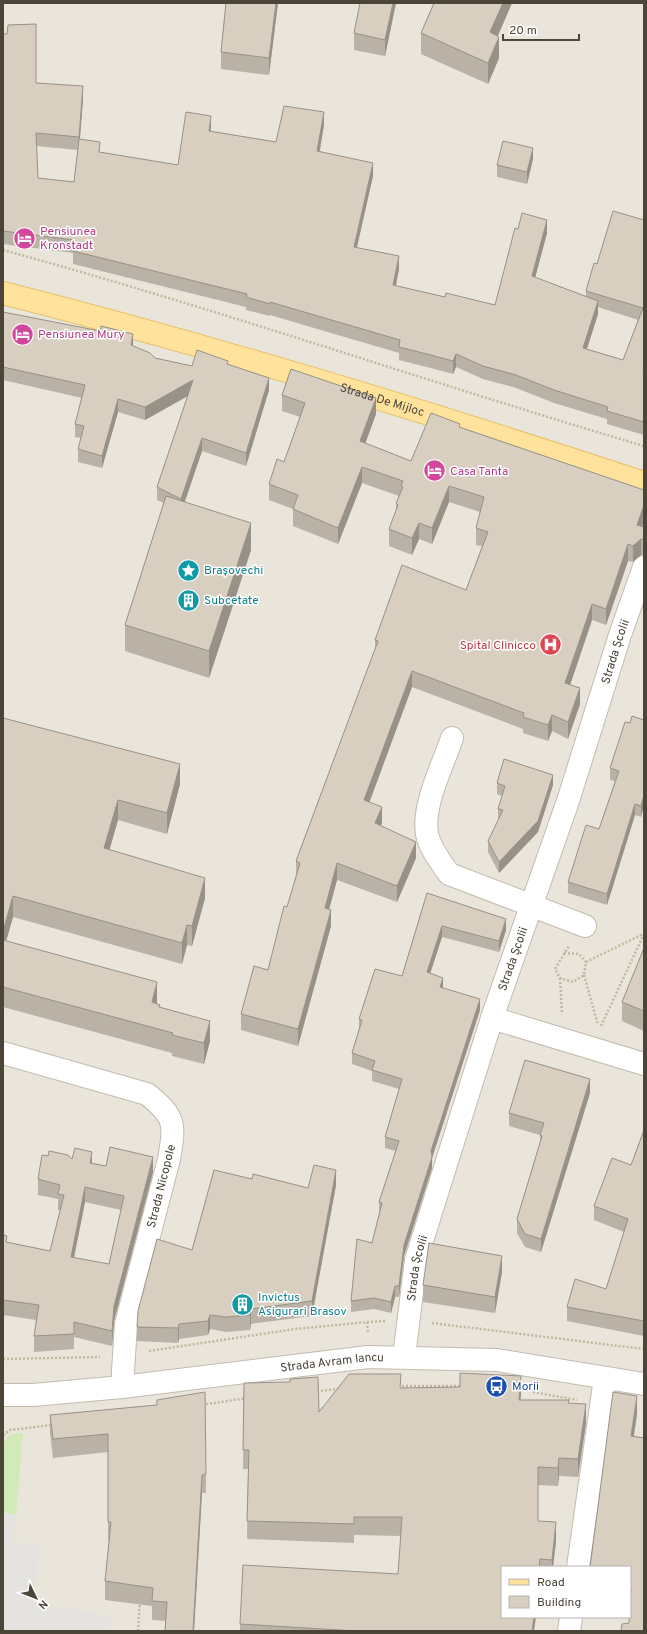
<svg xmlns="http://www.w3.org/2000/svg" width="647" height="1634" viewBox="0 0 647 1634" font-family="Overpass,sans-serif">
<rect width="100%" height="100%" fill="#f6f3ec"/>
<path fill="#eae5da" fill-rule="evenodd" d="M3 3H644V1631H3ZM502 1567H630V1617H502Z"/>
<polygon fill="#d2eab5" points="23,1433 16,1515 3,1512 3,1442 11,1434"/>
<polygon fill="#e5e3e0" points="3,1512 16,1515 13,1543 39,1544 33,1603 112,1616 110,1631 3,1631"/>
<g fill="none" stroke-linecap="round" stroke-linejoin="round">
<defs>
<g id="minor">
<path d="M452 738C443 765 422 805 427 834 430 849 441 862 449 874L585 926"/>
<polyline points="492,1018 644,1064"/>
<path d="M3 1053 147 1094C176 1117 175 1124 169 1159L126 1324 122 1387"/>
<path id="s1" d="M404 1357 416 1260 492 1018 568 801 620 635 644 567"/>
<path id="s2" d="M3 1395H33L122 1387 368 1357 497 1360 644 1384"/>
<polyline points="578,1567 605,1378"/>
<polyline points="569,1631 571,1617"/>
</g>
<g id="major">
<path id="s3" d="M3 293C219 348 432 413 644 483"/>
</g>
</defs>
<use href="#minor" stroke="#c2bbae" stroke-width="24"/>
<use href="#major" stroke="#e6c16a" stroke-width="24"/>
<g stroke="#c4b79f" stroke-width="2.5" stroke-dasharray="2 2" stroke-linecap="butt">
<path d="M3 250C219 309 430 383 644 446"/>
<polyline points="564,953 579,954 586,962 584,975 573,982 560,978 555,969 569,946"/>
<polyline points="586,962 643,934"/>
<polyline points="584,975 598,1025"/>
<polyline points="560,978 562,1014"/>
<polyline points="601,1026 644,934"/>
<polyline points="367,1322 385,1321"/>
<polyline points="432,1323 644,1349"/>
<polyline points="149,1351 295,1329 367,1322 368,1333"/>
<polyline points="3,1359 100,1357"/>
<polyline points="398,1386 463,1386"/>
<polyline points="317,1391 340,1389"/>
<polyline points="533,1392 577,1400"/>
<polyline points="202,1405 247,1398"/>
<polyline points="3,1435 10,1430 52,1425"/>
<polyline points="138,1631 140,1601"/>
</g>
<use href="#minor" stroke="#fff" stroke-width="22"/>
<use href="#major" stroke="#ffe39c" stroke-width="22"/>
</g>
<g fill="#bab2a6" fill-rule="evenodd">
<polygon points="226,3 278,3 269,75 221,69 221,52"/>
<polygon points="396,3 385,56 354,50 354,33"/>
<polygon points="434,3 512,3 498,36 499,58 488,84 421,54 421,33"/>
<path d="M3 34 36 83 83 99 80 139 100 152 178 165 211 129 210 131 276 142 324 125 320 151 373 176 357 247 399 269 396 286 445 297 495 305 518 229 547 233 535 278 586 296V291L597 264 644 220V435L607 424V419L554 403 516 388 483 379 456 367 453 374 427 367 399 360V353L270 315V316L246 310V307L73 264V253L3 244ZM36 146 78 150 74 182 38 178ZM598 307 638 320 623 360 587 349 598 314Z"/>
<polygon points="533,159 527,184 497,177 497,165"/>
<polygon points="3,312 133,346 155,358 192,366 228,364 269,390 246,466 202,451 185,502 251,550 209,678 125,651 125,625 164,503 157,500 157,487 188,396 145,420 118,412 102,468 78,462 78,449 81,438 75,437 75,424 82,398 3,380"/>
<polygon points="282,395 376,414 365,443 411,461 460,427 644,490 644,521 642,526 644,527 644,555 641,555 633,562 628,561 606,625 592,620 570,685 580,704 568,739 552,731 548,741 523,733 523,729 412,687 369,802 382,823 381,825 416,858 397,902 337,880 329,909 331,926 298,1046 241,1030 241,1014 268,970 287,907 296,877 296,861 375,649 375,640 466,590 482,546 476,545 476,528 480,512 449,502 432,544 419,539 412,555 389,546 389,529 396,511 396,503 399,496 362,483 338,544 293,526 293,509 269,500 269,484 284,462 300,417 282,411"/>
<polygon points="3,718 180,784 167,834 118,820 109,850 205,898 192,946 187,945 182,964 13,917 6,941 157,1003 157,1004 160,1007 210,1041 204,1064 172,1056 172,1053 3,1007"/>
<polygon points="644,720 641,817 635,815 607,905 568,893 568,882 599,829 615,781 610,780 610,768 630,723"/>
<polygon points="497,783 553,785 538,832 499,873 488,852 488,841 498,820 498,809 502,796 497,794"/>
<polygon points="427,893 506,930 499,952 442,937 430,974 443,988 480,1010 432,1158 432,1168 404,1256 399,1297 395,1297 391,1313 374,1309 351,1312 351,1301 372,1243 379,1214 379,1202 396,1151 385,1148 385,1137 399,1089 372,1081 372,1071 352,1064 352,1053 359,1030 359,1019 402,976"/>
<polygon points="644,948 644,1031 622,1021 622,1002"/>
<polygon points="590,1093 541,1252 525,1247 517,1233 517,1219 540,1143 540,1135 509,1126 509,1113"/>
<polygon points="644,1130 644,1336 567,1321 567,1307 606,1289 624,1232 594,1220 594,1206 631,1165"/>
<path d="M48 1156 72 1159 106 1166 153 1172 114 1321 112 1346 74 1337V1349L34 1352V1336L36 1320 3 1315V1235L7 1242 50 1251 60 1210H58V1199L38 1195V1179ZM85 1202 121 1210 109 1264 74 1258Z"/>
<polygon points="252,1179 308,1188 336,1185 312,1316 251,1324 250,1330 226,1332 210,1329 208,1335 179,1339 178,1343 137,1341 137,1327 192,1250"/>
<polygon points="502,1272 495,1313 423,1302 423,1285"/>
<polygon points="244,1383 319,1412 401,1388 521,1394 520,1400 569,1403 586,1423 578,1477 559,1476 558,1486 538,1485 538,1521 556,1541 553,1567 502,1567 534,1631 240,1631 240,1624 398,1574 401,1536 354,1535 354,1543 247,1539 248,1469 243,1469"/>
<polygon points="157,1405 206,1474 206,1493 202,1493 194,1631 165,1631 166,1621 152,1620 152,1606 105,1600 105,1581 109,1540 108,1540 108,1452 53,1458 50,1433 50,1415"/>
<polygon points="637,1414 634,1436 644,1438 629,1623 630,1567 590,1567"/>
</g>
<g fill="#979187">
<polygon points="276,3 278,3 269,75 269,58"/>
<polygon points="393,3 396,3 385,56 385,40"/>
<polygon points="503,3 512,3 490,53 490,32"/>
<polygon points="499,37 499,58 488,84 488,63"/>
<polygon points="83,86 83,99 79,150 79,137"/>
<polygon points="324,112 324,125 317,164 317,151"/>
<polygon points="211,116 211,129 209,144 209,131"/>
<polygon points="533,148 533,159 527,184 527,172"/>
<polygon points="373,163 373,176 354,260 354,247"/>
<polygon points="547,220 547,233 532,289 532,276"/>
<polygon points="399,256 399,269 393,298 393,285"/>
<polygon points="598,301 598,314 583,361 583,348"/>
<polygon points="133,334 133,347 131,345"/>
<polygon points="456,354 456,367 453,374 453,361"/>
<polygon points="269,378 269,390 246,466 246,453"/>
<polygon points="193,380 193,393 145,420 145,407"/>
<polygon points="376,398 376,414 360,458 360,441"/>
<polygon points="118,399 118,412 102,468 102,456"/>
<polygon points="202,438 202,451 181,512 181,499"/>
<polygon points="362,467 362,483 338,544 338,528"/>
<polygon points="449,486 449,502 432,544 432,528"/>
<polygon points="644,505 644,521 637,541 637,525"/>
<polygon points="251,523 251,550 209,678 209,651"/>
<polygon points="419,523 419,539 412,555 412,538"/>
<polygon points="641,539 641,555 633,562 633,546"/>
<polygon points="628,544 628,561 606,625 606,609"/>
<polygon points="592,604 592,620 565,700 565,683"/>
<polygon points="412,671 412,687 364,817 364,800"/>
<polygon points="580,688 580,704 568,739 568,722"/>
<polygon points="552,715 552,731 548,741 548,725"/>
<polygon points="180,764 180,784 167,834 167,813"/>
<polygon points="553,775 553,785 538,832 499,873 499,862"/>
<polygon points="644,795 644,806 641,817 641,806"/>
<polygon points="118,800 118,820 104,869 104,848"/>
<polygon points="635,804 635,815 607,905 607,894"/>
<polygon points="382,807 382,823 375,839 375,823"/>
<polygon points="416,842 416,858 397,902 397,886"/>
<polygon points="337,863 337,880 325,925 325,908"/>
<polygon points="205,878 205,898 192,946 192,926"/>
<polygon points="13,896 13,917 3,952 3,931"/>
<polygon points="331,910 331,926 298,1046 298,1029"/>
<polygon points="506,919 506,930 499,952 499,941"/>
<polygon points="187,925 187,945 182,964 182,943"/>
<polygon points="442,926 442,937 427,983 427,972"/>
<polygon points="443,978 443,989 440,987"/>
<polygon points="157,982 157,1003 152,1022 152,1002"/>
<polygon points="480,999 480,1010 432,1158 432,1168 404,1256 399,1297 399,1286 404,1245 431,1151"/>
<polygon points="210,1021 210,1041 204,1064 204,1043"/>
<polygon points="590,1079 590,1093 541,1252 541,1239"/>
<polygon points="92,1152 92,1167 90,1163"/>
<polygon points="153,1157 153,1172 114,1321 112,1346 112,1331 114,1306"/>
<polygon points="336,1170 336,1185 312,1316 312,1301"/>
<polygon points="85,1187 85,1202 71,1272 71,1257"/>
<polygon points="502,1256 502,1272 495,1313 495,1297"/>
<polygon points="395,1286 395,1297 391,1313 391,1302"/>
<polygon points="251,1309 251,1324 250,1330 250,1315"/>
<polygon points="210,1315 210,1329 208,1335 208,1321"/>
<polygon points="179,1324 179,1339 178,1343 178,1328"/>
<polygon points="521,1376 521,1394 519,1418 519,1400"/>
<polygon points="637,1396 637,1414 631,1454 631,1436"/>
<polygon points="586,1404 586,1423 578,1477 578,1459"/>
<polygon points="559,1458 559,1476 558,1486 558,1468"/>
<polygon points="202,1475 202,1493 194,1631 193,1631"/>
<polygon points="556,1522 556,1541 553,1567 552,1567 552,1560"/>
<polygon points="534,1617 536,1617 534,1631 532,1631"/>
</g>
<g fill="#d8cfc1" stroke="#979187" fill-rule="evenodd">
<polygon points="226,3 276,3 269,58 221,52"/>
<polygon points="360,3 393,3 385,40 354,33"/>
<polygon points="434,3 503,3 490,32 499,37 488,63 421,33"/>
<polygon points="36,24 36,83 83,86 79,137 36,133 38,178 74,182 79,139 100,142 99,152 178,165 186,112 211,116 209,131 276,142 284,106 324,112 317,151 373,163 354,247 399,256 393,285 445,297 446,293 495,305 515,228 518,229 522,213 547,220 532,276 598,301 583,348 623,360 643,308 586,291 594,263 597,264 613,211 644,220 644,372 643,376 644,376 644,422 607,411 608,407 554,390 516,375 483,366 456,354 453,361 427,354 399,347 400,340 270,302 270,304 246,297 247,294 73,251 74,240 3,231 3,34 7,34 8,25"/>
<polygon points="503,141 533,148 527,172 497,165"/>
<polygon points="3,312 100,331 101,326 133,334 131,345 150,353 155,358 192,366 197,350 228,361 227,364 269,378 246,453 202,438 181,499 157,487 193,380 145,407 118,399 102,456 78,449 84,426 75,424 85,385 3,367"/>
<polygon points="291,369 376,398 360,441 411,461 431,413 460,424 459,427 644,490 644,505 637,525 644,527 644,539 641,539 633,546 628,544 606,609 592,604 565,683 580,688 568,722 552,715 548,725 523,717 524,713 412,671 364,800 382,807 375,823 416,842 397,886 337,863 325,908 331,910 298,1029 241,1014 254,966 268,970 284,906 287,907 300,863 296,861 378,641 375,640 402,565 466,590 488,532 476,528 484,497 449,486 432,528 419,523 412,538 389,529 398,505 396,503 403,487 401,486 403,481 362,467 338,528 293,509 298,495 269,484 277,459 284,462 305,403 282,395"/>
<polygon points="166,496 251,523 209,651 125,625"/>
<polygon points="632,716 644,720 644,795 641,806 635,804 607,894 568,882 586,825 599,829 619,771 610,768 625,722 630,723"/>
<polygon points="3,718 180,764 167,813 118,800 104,848 205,878 192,926 187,925 182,943 13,896 3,931"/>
<polygon points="504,759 553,775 538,821 499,862 488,841 503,810 498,809 505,786 497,783"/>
<polygon points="427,893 506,919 499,941 442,926 427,972 443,978 440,987 480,999 431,1151 432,1157 404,1245 399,1286 395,1286 391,1302 374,1298 351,1301 357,1239 372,1243 382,1203 379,1202 399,1141 385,1137 402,1079 372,1070 375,1061 352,1053 362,1020 359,1019 375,969 402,976"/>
<polygon points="3,940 157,982 152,1002 160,1005 159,1007 210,1021 204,1043 172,1035 173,1033 3,987"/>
<polygon points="644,948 644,1011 622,1002"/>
<polygon points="525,1060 590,1079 541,1239 525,1234 517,1219 542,1136 540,1135 544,1123 509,1113"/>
<polygon points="644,1130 644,1321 567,1307 575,1279 606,1289 628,1219 594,1206 612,1158 631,1165"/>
<path d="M110 1147 153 1157 114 1306 112 1331 74 1322V1334L34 1336 39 1305 3 1300V1235L7 1236 6 1242 50 1251 64 1195 58 1194 60 1185 38 1179 42 1155 48 1156 49 1151 68 1155 72 1159 75 1148 92 1152 90 1163 106 1166ZM85 1187 124 1196 109 1264 71 1257Z"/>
<polygon points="314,1165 336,1170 312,1301 251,1309 250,1315 226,1317 210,1315 208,1321 179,1324 178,1328 137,1327 138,1311 157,1239 192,1250 214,1170 252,1179 253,1174 308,1188"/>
<polygon points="429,1243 502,1256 495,1297 423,1285"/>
<polygon points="460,1373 521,1376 519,1400 569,1400 568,1403 586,1404 578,1459 559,1458 558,1468 538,1467 538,1521 556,1522 552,1560 540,1559 539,1567 502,1567 502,1617 534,1617 532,1631 356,1631 240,1624 243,1565 398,1574 402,1517 354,1517 354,1524 247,1521 249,1450 243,1450 244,1383 290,1382 290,1379 318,1377 319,1412 349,1374 401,1374 400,1388 460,1387"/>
<polygon points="205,1392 206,1474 202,1475 193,1631 165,1631 167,1602 152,1601 153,1588 105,1581 111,1522 108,1522 108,1434 53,1439 50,1415 157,1405 157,1400"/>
<polygon points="613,1392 637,1396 631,1436 644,1438 644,1631 621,1631 622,1624 629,1623 631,1588 630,1588 630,1567 590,1567"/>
</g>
<defs>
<symbol id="hotel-disc" viewBox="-11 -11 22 22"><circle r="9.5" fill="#d1479c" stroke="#fff"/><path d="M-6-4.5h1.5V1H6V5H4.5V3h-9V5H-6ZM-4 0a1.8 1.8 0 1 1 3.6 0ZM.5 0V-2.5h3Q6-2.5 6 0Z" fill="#fff"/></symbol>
<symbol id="sight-disc" viewBox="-11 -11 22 22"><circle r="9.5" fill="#0f9aa8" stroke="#fff"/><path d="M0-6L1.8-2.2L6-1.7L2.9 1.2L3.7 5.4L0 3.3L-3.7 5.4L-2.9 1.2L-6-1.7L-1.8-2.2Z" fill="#fff"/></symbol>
<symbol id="building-disc" viewBox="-11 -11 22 22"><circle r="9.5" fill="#0f9aa8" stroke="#fff"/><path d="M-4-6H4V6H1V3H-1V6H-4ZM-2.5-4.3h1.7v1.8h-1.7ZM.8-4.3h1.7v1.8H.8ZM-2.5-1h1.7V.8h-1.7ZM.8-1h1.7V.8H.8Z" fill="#fff"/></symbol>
<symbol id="hospital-disc" viewBox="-11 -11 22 22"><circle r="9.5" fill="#e0444e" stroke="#fff"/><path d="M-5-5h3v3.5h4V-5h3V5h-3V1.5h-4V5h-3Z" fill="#fff"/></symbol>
<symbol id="bus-disc" viewBox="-11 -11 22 22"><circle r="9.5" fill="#1a4fb4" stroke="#fff"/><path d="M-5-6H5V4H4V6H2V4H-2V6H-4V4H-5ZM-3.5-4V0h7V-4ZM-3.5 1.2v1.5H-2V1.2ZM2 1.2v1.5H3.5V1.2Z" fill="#fff"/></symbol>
</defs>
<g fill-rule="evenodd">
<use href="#hotel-disc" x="12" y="226" width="25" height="25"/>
<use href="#hotel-disc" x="10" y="322" width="25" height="25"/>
<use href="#hotel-disc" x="422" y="458" width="25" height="25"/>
<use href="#sight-disc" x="176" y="558" width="25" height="25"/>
<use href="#building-disc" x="176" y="588" width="25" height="25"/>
<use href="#hospital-disc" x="538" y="632" width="25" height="25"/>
<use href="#building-disc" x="230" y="1292" width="25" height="25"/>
<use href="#bus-disc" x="484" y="1374" width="25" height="25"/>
</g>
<g text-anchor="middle" stroke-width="3" stroke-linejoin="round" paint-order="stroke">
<g font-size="12" fill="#b23c85" stroke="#fff" text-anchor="start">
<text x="40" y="235">Pensiunea<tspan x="40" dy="14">Kronstadt</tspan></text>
<text x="38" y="338">Pensiunea Mury</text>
<text x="450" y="475">Casa Tanta</text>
</g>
<g font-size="12" fill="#4b4439" stroke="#fff">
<text dy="4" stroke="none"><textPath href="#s3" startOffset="394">Strada De Mijloc</textPath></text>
<text dy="4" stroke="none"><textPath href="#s1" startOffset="738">Strada Școlii</textPath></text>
<text dy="4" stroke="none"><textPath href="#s1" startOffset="414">Strada Școlii</textPath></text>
<text transform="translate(161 1186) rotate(-76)" y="4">Strada Nicopole</text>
<text dy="4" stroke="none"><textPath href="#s1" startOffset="90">Strada Școlii</textPath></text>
<text dy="4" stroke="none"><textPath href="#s2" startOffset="331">Strada Avram Iancu</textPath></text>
</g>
<g font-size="12" fill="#0d838f" stroke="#fff" text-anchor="start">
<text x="204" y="574">Brașovechi</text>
<text x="204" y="604">Subcetate</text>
<text x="258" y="1301">Invictus<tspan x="258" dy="14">Asigurari Brasov</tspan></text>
</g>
<g font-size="12" fill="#be3a42" stroke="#fff" text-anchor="end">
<text x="536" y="649">Spital Clinicco</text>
</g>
<g font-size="12" fill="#164399" stroke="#fff" text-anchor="start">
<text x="512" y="1390">Morii</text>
</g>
</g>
<rect width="647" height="1634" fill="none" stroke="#4b4439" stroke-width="8"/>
<rect x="501" y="1566" width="130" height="52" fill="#ffffff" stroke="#b7b4b0"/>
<rect x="509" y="1579" width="20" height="6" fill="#ffe39c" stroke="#b7b4b0"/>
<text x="537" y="1586" font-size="12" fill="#4b4439">Road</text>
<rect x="509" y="1596" width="20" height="12" fill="#d8cfc1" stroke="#b7b4b0"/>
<text x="537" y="1606" font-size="12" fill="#4b4439">Building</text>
<g transform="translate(36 1598) rotate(133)" stroke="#ffffff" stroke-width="3" paint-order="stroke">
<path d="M0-3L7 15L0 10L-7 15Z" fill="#4b4439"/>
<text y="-6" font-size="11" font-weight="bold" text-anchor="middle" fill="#4b4439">N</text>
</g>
<path d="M503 34v6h76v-6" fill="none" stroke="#4b4439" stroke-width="2"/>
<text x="509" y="34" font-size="12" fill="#4b4439" stroke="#ffffff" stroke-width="3" paint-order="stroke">20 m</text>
</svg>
